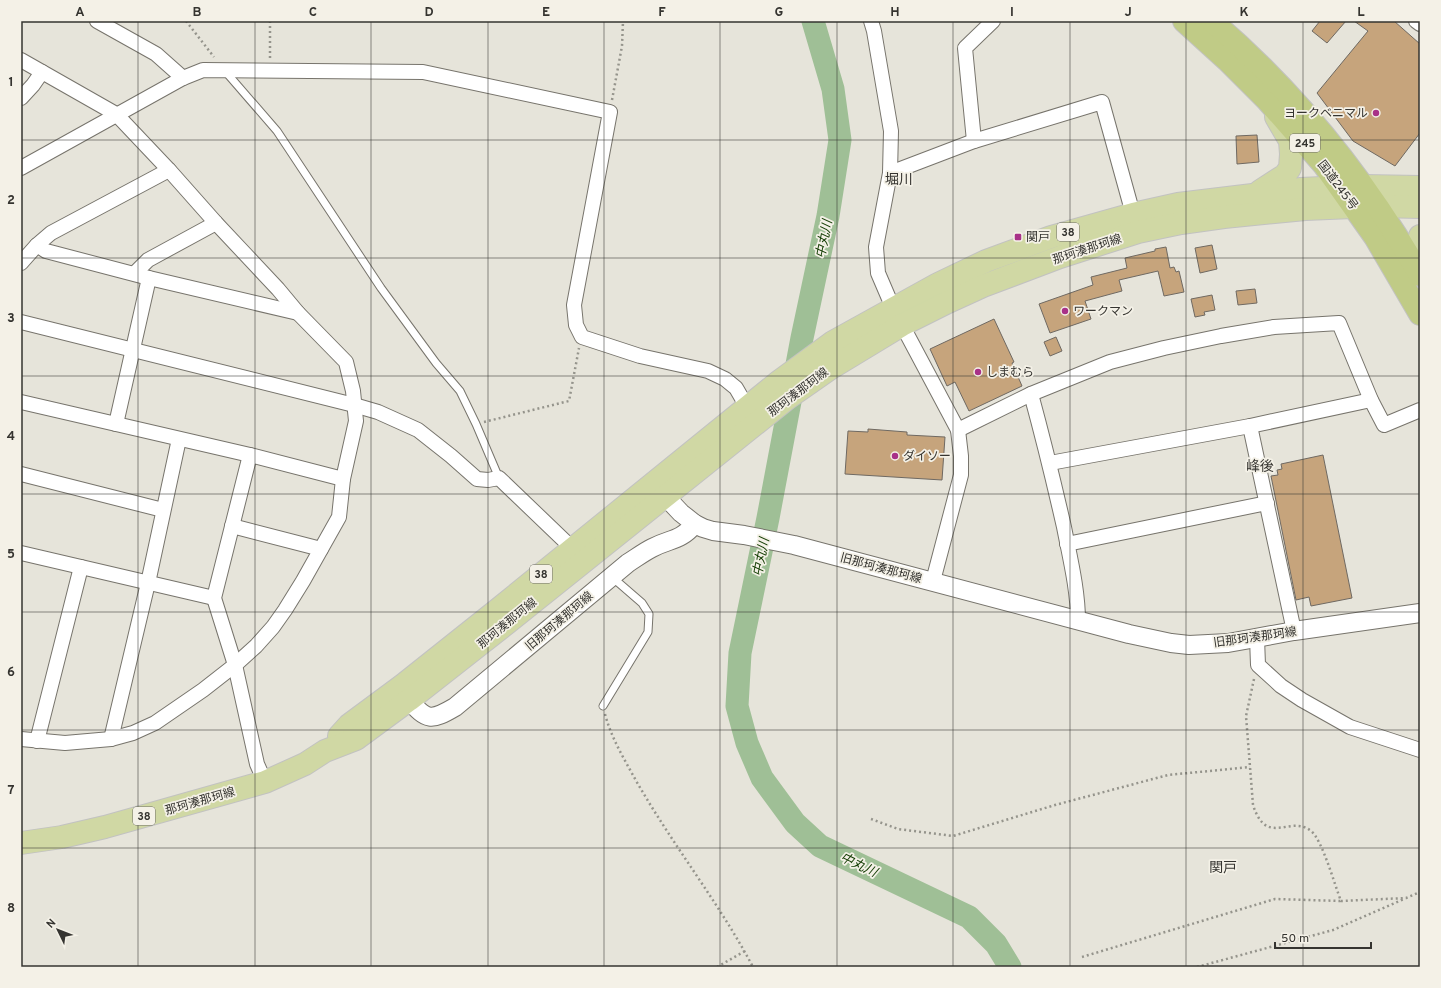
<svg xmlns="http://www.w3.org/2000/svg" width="1441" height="988" viewBox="0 0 1441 988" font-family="Overpass,'Noto Sans JP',sans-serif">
<rect width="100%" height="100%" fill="#e6e4da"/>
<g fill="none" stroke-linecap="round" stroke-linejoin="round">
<polyline stroke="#9fbf96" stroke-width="23" points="813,21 833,89 840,140 828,216 802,338 768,518 740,653 737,706 747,743 762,778 795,823 820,846 969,917 996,944 1010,967"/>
</g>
<g fill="#c6a47c" stroke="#6f6962">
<polygon points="1320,21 1346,21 1327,43 1312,31"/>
<polygon points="1354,21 1394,21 1420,44 1420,133 1395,166 1353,141 1317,93 1368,31"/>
<polygon points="1257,135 1259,162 1237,164 1236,136"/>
<polygon points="1212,245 1217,269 1200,273 1195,248"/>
<polygon points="1166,247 1170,268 1174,267 1176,272 1179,271 1184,292 1164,296 1158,271 1119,280 1122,291 1085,301 1091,319 1050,333 1039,304 1093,285 1091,277 1127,268 1125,258 1155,251 1155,249"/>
<polygon points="1255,289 1257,303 1238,305 1236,291"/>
<polygon points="1212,295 1215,310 1204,312 1205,315 1195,317 1191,299"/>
<polygon points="994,319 1014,362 1012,363 1022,386 969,411 955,382 947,386 930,349"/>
<polygon points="1056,337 1062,351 1050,356 1044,342"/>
<polygon points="868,429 907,432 907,435 945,437 942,480 845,474 848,431 868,432"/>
<polygon points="1323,455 1352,598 1311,606 1309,597 1296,600 1271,476 1278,475 1277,470 1282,469 1281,464"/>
</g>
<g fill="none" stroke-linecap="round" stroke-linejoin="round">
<defs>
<g id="service">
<polyline points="225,71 277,131 381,288 436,363 460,391 476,424 499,478"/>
<polyline points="603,706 648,632 649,614 642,603 612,577"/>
</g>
<g id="minor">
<polyline points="97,21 156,54 183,78"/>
<polyline points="871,21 874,31 891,131 890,173 876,247 878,273 893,308 958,430 961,456 961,475 933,581"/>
<polyline points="1416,21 1420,24"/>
<polyline points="21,60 116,114 169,170 216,223 278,289 298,313 346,362 353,391 356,421 343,479 339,517 303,581 285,610 273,627 256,646 235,665 203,690 155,723 133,733 111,739 65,743 21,739"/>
<polyline points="21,98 33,85 42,72"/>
<polyline points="974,141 965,48 993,21"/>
<polyline points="21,168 183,78 203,70 423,72 610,112 574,305 576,325 582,337 640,356 708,371 725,379 736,388 747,407"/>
<polyline points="890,173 974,141 1102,102 1133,214"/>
<polyline points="37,245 46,251 149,278 298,313"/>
<polyline points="21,263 37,245 51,233 169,170"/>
<polyline points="135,273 148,260 216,223"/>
<polyline points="21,322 354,405 378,412 418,430 451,456 477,479 488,480 499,478 572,548"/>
<path d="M1031 394C1043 438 1054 483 1064 527 1070 558 1078 590 1078 621"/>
<polyline points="21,402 250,455 343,479"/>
<polyline points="116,424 149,278"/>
<polyline points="1250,426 1294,631"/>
<polyline points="958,430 1031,394 1110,362 1164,348 1221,336 1274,327 1339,323 1371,400 1384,425 1420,410"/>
<polyline points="250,455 214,598 235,665 257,764 265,782"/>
<polyline points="1050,463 1250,426 1371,400"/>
<polyline points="21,474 163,510"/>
<polyline points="232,526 321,549"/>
<polyline points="1067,544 1267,503"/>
<polyline points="21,553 214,598"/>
<polyline points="1257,638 1258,665 1281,686 1302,700 1350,727 1420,750"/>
<polyline points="111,739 148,583 179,439"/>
<polyline points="37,741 81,567"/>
</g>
<g id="tertiary">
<polyline points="665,496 681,513 695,524 703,528 713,531 744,535 794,545 1129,634 1171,643 1189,645 1228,643 1294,631 1420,613"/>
<path d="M409 700C427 721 431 721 455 707L628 563C636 558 644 552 652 548 671 538 679 542 695 524"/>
</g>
<g id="primary">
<polyline points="1260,191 1285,175 1290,168 1291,154 1290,141 1276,117"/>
<polyline points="1420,236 1418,249 1420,273"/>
<polyline points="339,736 349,725 403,685 496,611 777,383 833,342 938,284 986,261 1051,237 1133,214 1178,204 1301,189 1364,186 1420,187"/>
<polyline points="21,843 62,837 105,827 265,782 305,764 325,751 356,739 409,700 507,623 788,398 831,368 902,325 948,302 983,286 1060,257 1138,232 1181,223 1224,217 1305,209 1377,206 1420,207"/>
</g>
<g id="trunk">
<polyline points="1184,21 1227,60 1267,100 1324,165 1375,237 1420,314"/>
<path d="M1212 21C1297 94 1364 177 1420 275"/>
</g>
</defs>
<use href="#service" stroke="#77746c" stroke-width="9"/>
<use href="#minor" stroke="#77746c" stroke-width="16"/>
<use href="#tertiary" stroke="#77746c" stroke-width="20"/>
<use href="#primary" stroke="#c2c2c1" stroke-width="24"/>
<use href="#trunk" stroke="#c2c2c1" stroke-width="24"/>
<g stroke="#95948c" stroke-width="2.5" stroke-dasharray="2 3" stroke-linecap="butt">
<polyline points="186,21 214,57"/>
<polyline points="270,21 270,58"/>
<polyline points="612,100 622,46 623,21"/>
<polyline points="484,422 569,401 579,348"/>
<path d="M1254 679 1246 716 1253 805C1267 848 1290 814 1311 831 1322 839 1335 886 1341 901L1406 898 1420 892"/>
<path d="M605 714C611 737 623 757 634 777 671 843 718 901 753 967"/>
<polyline points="871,819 898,829 953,836 1055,805 1168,775 1250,767"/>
<polyline points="1082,957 1275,899 1341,901"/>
<polyline points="717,967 745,951"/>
<polyline points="1197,967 1333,930 1404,899"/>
</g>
<use href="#service" stroke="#fff" stroke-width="7"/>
<use href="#minor" stroke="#fff" stroke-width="14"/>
<use href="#tertiary" stroke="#fff" stroke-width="18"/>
<use href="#primary" stroke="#d0d8a4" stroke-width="22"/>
<use href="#trunk" stroke="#c0cb86" stroke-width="22"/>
</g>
<path fill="none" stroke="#353430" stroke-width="1" stroke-opacity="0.55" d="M138 21V967M255 21V967M371 21V967M488 21V967M604 21V967M720 21V967M837 21V967M953 21V967M1070 21V967M1186 21V967M1303 21V967M21 140H1420M21 258H1420M21 376H1420M21 494H1420M21 612H1420M21 730H1420M21 848H1420"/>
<g fill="#a83188" stroke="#f4f1e7" stroke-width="1.5">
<circle cx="1376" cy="113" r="4"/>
<rect x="1014" y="233" width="8" height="8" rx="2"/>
<circle cx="1065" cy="311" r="4"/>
<circle cx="978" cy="372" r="4"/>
<circle cx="895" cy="456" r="4"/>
</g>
<g text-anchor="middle" stroke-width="3.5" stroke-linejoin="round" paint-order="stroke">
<g fill="#f4f1e7" stroke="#6e6d67" stroke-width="1">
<rect x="1290" y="134" width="30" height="18" rx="3"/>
<rect x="1057" y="223" width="22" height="18" rx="3"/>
<rect x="530" y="565" width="22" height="18" rx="3"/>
<rect x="133" y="807" width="22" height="18" rx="3"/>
</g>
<g font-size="11" font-weight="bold" fill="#353430">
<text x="1305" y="147">245</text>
<text x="1068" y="236">38</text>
<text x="541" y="578">38</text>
<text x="144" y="820">38</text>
</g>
<g font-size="12" fill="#353430" stroke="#f4f1e7" text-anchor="start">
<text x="1368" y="117" text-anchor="end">ヨークベニマル</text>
<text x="1026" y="241">関戸</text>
<text x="1073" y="315">ワークマン</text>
<text x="986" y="376">しまむら</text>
<text x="903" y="460">ダイソー</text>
</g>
<g font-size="12" fill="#353430" stroke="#f4f1e7">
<text transform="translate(1338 185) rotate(53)" y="4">国道245号</text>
<text transform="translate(1087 249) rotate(-18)" y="4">那珂湊那珂線</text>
<text transform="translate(798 392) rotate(-37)" y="4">那珂湊那珂線</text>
<text transform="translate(881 568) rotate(15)" y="4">旧那珂湊那珂線</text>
<text transform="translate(559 621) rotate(-40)" y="4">旧那珂湊那珂線</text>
<text transform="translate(507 623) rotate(-39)" y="4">那珂湊那珂線</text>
<text transform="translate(1255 637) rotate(-8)" y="4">旧那珂湊那珂線</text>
<text transform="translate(200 801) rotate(-16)" y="4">那珂湊那珂線</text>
</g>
<g font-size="13" font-style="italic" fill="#113b00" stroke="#f4f1e7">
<text transform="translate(823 239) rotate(-79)" y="5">中丸川</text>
<text transform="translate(760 557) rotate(-79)" y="5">中丸川</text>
<text transform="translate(859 864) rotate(26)" y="5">中丸川</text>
</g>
<g font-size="14" fill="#353430" stroke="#f4f1e7">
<text x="899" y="184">堀川</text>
<text x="1260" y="471">峰後</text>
<text x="1223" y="872">関戸</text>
</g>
</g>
<rect width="1441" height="988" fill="none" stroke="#f4f1e7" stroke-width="44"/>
<g transform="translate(58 930) rotate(313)" stroke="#f4f1e7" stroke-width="3" paint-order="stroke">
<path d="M0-3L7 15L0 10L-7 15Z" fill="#353430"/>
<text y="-6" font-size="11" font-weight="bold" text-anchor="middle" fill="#353430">N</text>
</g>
<path d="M1275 942v6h96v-6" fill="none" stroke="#353430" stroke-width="2"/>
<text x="1281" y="942" font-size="12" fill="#353430" stroke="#f4f1e7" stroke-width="3" paint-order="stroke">50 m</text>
<rect x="22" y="22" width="1397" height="944" fill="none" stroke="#353430" stroke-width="1.5"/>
<g font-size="13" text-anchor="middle" font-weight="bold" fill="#353430">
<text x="80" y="16">A</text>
<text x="197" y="16">B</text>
<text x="313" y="16">C</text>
<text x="429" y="16">D</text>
<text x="546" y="16">E</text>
<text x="662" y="16">F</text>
<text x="779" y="16">G</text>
<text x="895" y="16">H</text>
<text x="1012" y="16">I</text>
<text x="1128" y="16">J</text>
<text x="1244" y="16">K</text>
<text x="1361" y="16">L</text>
<text x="11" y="86">1</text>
<text x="11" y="204">2</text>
<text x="11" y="322">3</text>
<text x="11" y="440">4</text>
<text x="11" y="558">5</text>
<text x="11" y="676">6</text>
<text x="11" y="794">7</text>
<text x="11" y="912">8</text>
</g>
</svg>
